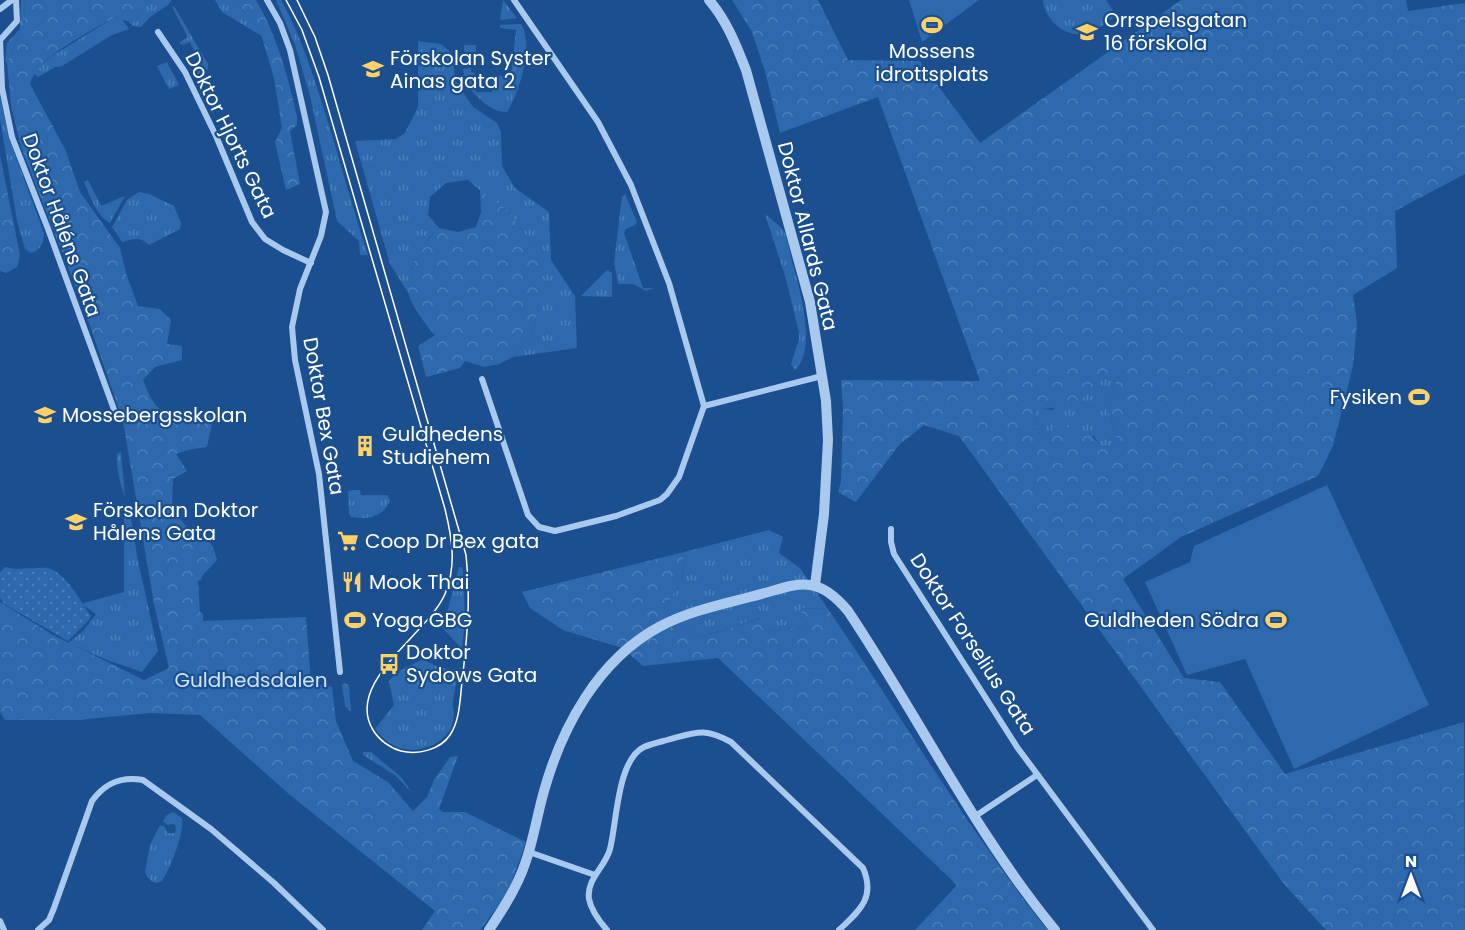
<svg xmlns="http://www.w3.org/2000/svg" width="1465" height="930" viewBox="0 0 1465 930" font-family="Poppins,sans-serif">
<defs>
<pattern id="grass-tufts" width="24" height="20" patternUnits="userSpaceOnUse" patternTransform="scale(1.5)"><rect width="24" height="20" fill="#2e69ad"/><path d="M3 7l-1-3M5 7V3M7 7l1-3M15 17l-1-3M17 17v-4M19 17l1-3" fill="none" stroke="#4d80b9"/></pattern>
<pattern id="forest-crowns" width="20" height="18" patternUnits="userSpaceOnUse" patternTransform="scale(1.5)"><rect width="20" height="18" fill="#2e69ad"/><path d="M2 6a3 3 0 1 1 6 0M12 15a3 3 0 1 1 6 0" fill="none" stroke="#4d80b9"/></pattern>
<pattern id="park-dots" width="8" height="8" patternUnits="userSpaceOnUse" patternTransform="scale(1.5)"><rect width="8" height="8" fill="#2e69ad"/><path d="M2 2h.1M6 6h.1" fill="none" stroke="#4d80b9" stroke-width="1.8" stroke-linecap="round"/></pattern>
</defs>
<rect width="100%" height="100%" fill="#1b4f8f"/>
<g fill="url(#grass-tufts)">
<polygon points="21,0 25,0 24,22 7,62 5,62 7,43 20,29"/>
<polygon points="149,0 172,0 168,5 150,17 141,27 133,26 129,22 133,23"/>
<polygon points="215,0 234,0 260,31 262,36 222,12"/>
<path d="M276 0H281C302 38 314 78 327 119 341 164 353 210 368 255H360L359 241 337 221 310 96 295 45Z"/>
<polygon points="503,0 517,18 500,20"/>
<path d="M1043 0H1106L1114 12V16C1108 23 1094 32 1085 34 1065 38 1044 19 1043 0Z"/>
<polygon points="174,6 208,64 208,69 197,75 195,73 203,68 190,42 182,45 179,43 188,37 172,7"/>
<polygon points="115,17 122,19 129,29 112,35 62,66 56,67 38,77 33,73 52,56"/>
<path d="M521 24C534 45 520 89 509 109L507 112C491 113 476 96 467 85L469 83 466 76H464L463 69 471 68V72L475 73 476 92H492V75L511 77 516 30 500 28V25Z"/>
<polygon points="418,41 441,44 453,54 455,80 473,107 497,123 501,132 502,166 515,188 549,212 551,260 575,296 577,348 513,357 530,336 538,313 531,242 508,211 491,200 468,180 446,183 430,197 428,215 439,228 429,238 411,268 409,294 390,264 355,141 396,139 405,133 418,107"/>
<polygon points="464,45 476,45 476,63 470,62 473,57 469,56 464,57"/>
<polygon points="167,62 179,85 169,89 157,66"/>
<path d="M0 96 9 138 44 233C44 243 41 250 31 253L25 249 17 221 0 119Z"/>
<path d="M88 180 101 206 125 196 110 223C97 217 90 196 84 182Z"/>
<path d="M139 192 149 194 174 206 181 223 180 229 149 245C140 236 132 239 122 242L112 227 127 200Z"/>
<polygon points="625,194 637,222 635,225 626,229 624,233 643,288 654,288 646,291 633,284 618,284 614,262 622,197"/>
<path d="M765 214C771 219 781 226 785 233 788 242 790 252 792 261 799 287 818 350 795 370L791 364 799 339V333L786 279Z"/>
<polygon points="607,270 612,273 612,297 581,296"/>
<polygon points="1102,376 1116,382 1108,409 1117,439 1112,447 1100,446 1094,436 1041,440 1034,408 1052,410"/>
<path d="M121 452 125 497C120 484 116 468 117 454Z"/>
<path d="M354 490H360L361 495H387L390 500C384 517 368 520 351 517L349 514 348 491Z"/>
<polygon points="124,503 130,512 138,561 158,651 142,672 107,660 68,643 83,631 96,614 83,605 84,603 124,592"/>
<polygon points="769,530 783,537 779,553 800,568 828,609 801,608 804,627 770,631 760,618 700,637 664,610 682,578 684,552"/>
<polygon points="459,567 462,567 463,571 465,619 462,649 437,622 448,609"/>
<path d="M423 659C436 667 444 670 459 669 457 680 454 691 453 702 453 710 455 717 452 725 445 745 416 755 397 747 388 743 381 736 375 729L394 705 389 681 397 672Z"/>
<polygon points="344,683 349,685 351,712 345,706 342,685"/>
<polygon points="363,752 371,752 402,778 411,792 395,775 363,755"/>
<path d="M173 812 182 818C185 832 170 869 162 881 154 886 148 879 145 872L150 845 160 825 165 827 168 833H175L176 827 174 824 167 825 163 821 167 815Z"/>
</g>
<g fill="url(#forest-crowns)" fill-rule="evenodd">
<path d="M25 0H149L133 23 115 17C90 32 38 56 30 84L65 149 80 192 120 248 126 273 138 306 160 309 171 320 167 344 182 346V360L155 367 143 380C157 418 167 417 204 409L213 419 207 447 188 450 176 454 187 471 173 479 172 508 188 529 202 532 213 547 217 560 202 576 201 580 198 581 200 612 203 614V621L306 617 311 683 332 687 336 721 353 761 388 782 413 811 427 797 434 780 450 757 458 756 439 809 443 812H465L526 842 507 895 480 930H422L435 911 290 795 200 715 150 713 78 720H5L0 712V602L53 635 144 680 169 668 154 604 123 421 82 303 21 147 11 106 7 62 24 22Z"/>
<path d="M234 0H256C278 38 287 74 297 116V125L290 131 300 184 286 190 275 142 282 128 274 78 260 31Z"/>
<path d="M732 0H818L848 60 920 61 980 143 1181 0H1406L1408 11 1465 3V174L1395 211 1397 268 1353 295 1357 323 1353 366 1333 446 1318 476 1181 537 1123 579 1184 678 1220 682 1285 774 1464 722 1465 930H1326L1283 883 959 436 924 425 899 445 856 502 838 492 841 482 843 409 841 380 980 381 878 97 780 133 765 71 752 32ZM1102 377 1116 382 1108 409 1117 439 1112 447 1100 446C1090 430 1078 427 1060 423L1041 439 1034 409C1063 409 1087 404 1102 377Z"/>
<polygon points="0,155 20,255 17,267 6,273 0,271"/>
<path d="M480 190 508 211 531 242 544 278 538 313 530 336 513 357 499 364 484 367 465 361 460 368 426 377 418 346 435 335C427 326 412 307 409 295 403 273 423 243 439 228L458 232 476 227 481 212Z"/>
<path d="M684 552 682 578 664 610 700 637 761 618 770 631 803 627 801 608 828 609C880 685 928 763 980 838 1002 869 1023 901 1048 930H915L957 885 718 658 643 666 622 648 563 630 530 608 522 592Z"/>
</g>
<path fill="url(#park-dots)" d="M5 567C19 571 32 567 47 568 65 571 81 602 91 616L89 620 68 641 4 604 0 598V572Z"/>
<g fill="#2e69ad">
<polygon points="909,0 979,0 922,42"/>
<polygon points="1327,485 1429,705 1294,769 1245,659 1187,675 1145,582 1190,562 1194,546"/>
</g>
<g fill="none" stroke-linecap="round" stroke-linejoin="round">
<g stroke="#a9c9ee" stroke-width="6">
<polyline points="267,0 280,23 290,50 326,212 321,236 300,289 292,327 295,360 319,474 340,672"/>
<polyline points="0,9 12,0"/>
<polyline points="158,32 185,72 216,136 252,222 265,239 283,250 311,263"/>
<polyline points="0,39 2,88 12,137 48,229 116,415"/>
<polyline points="0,40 17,21 16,0"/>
<polyline points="482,379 528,515 539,527 555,531 616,516 660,500 667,494 679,477 704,406 669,283 631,185 598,122 514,0"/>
<polyline points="704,406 822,376"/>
<polyline points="891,529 891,542 894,554 1017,747 1153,930"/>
<polyline points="974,817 1037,775"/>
<polyline points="529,852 595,875"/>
<polyline points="0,921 4,930"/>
<path d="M38 930 49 920 54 908 92 801C105 783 121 776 143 780L211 829 274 883 323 930"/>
<path d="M607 930C600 922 591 910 589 899 586 879 606 866 610 849 617 822 617 760 644 747 653 743 665 741 674 738 700 731 707 729 731 742L863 868C876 898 859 911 839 930"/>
</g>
<g stroke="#a9c9ee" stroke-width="10">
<path d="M709 0C727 21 736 45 746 70L810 302 826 401 828 440 824 514 815 585"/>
<path d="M489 930C498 916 508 902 515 887 531 857 535 823 544 791 562 727 598 660 659 627 687 612 719 605 750 597 795 586 814 570 848 611 919 717 973 830 1055 930"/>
</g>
<path stroke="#fff" stroke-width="1.5" d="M286 0 302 30 319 77 445 509C452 538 457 565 445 594 428 634 344 682 373 730 379 740 390 748 401 751 418 755 440 750 450 735 460 720 460 699 462 682 467 639 471 598 466 555L328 75 315 37 297 0"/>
</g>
<defs>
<symbol id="stadium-bare" viewBox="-9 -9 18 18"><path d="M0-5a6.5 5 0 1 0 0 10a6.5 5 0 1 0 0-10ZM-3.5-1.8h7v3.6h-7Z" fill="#ffd166" stroke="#1b4f8f" stroke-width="2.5" paint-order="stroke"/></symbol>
<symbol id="school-bare" viewBox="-9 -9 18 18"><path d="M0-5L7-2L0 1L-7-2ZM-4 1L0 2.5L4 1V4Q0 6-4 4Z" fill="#ffd166" stroke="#1b4f8f" stroke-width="2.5" paint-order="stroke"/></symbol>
<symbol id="building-bare" viewBox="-9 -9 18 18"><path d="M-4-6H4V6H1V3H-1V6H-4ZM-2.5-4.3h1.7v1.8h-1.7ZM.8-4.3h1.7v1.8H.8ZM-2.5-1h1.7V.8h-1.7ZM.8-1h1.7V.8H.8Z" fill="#ffd166" stroke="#1b4f8f" stroke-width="2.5" paint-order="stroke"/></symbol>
<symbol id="supermarket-bare" viewBox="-9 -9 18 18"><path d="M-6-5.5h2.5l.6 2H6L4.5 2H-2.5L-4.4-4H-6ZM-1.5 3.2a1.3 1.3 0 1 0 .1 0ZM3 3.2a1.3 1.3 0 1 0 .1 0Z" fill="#ffd166" stroke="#1b4f8f" stroke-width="2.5" paint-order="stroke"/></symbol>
<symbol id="restaurant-bare" viewBox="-9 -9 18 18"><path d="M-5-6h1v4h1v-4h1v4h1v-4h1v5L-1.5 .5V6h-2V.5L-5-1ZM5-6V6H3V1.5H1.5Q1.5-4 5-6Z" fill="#ffd166" stroke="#1b4f8f" stroke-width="2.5" paint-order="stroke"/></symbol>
<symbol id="bus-bare" viewBox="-9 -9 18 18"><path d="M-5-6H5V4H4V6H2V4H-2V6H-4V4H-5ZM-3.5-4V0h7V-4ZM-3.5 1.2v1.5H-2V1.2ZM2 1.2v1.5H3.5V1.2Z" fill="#ffd166" stroke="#1b4f8f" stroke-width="2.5" paint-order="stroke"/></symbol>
</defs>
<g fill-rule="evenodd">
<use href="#stadium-bare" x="917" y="10" width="30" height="30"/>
<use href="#school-bare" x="1072" y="17" width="30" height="30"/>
<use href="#school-bare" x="358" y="54" width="30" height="30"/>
<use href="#stadium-bare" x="1404" y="382" width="30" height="30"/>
<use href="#school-bare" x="30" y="400" width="30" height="30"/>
<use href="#building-bare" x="350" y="431" width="30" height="30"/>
<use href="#school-bare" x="61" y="507" width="30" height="30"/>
<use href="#supermarket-bare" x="333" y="526" width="30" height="30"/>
<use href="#restaurant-bare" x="337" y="567" width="30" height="30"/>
<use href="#stadium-bare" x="340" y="605" width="30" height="30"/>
<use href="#stadium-bare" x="1261" y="605" width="30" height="30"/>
<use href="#bus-bare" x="374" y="649" width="30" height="30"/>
</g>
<g text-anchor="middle" stroke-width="4.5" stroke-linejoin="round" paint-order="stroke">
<g font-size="20" fill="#fff" stroke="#1b4f8f" text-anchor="start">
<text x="1104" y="27">Orrspelsgatan<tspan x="1104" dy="23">16 förskola</tspan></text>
<text x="932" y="58" text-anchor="middle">Mossens<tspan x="932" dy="23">idrottsplats</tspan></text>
<text x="390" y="65">Förskolan Syster<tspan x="390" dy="23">Ainas gata 2</tspan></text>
<text x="1402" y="404" text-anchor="end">Fysiken</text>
<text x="62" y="422">Mossebergsskolan</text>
<text x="382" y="441">Guldhedens<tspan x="382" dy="23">Studiehem</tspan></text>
<text x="93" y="517">Förskolan Doktor<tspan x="93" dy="23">Hålens Gata</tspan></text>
<text x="365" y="548">Coop Dr Bex gata</text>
<text x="369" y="589">Mook Thai</text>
<text x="372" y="627">Yoga GBG</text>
<text x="1259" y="627" text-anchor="end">Guldheden Södra</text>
<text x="406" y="659">Doktor<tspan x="406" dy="23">Sydows Gata</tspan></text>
</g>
<g font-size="20" fill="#fff" stroke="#1b4f8f">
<text transform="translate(231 135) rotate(64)" y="7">Doktor Hjorts Gata</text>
<text transform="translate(62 225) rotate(70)" y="7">Doktor Håléns Gata</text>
<text transform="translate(808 236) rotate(76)" y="7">Doktor Allards Gata</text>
<text transform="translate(324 416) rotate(80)" y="7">Doktor Bex Gata</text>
<text transform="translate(973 644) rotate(57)" y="7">Doktor Forselius Gata</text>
</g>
<g font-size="20" fill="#cfe3fa" stroke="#1b4f8f">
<text x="251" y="687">Guldhedsdalen</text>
</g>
</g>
<g transform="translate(1411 876)" stroke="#1b4f8f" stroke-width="4.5" paint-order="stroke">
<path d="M0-4.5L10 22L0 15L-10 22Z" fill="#ffffff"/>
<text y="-9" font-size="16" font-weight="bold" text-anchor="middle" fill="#ffffff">N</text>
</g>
</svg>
